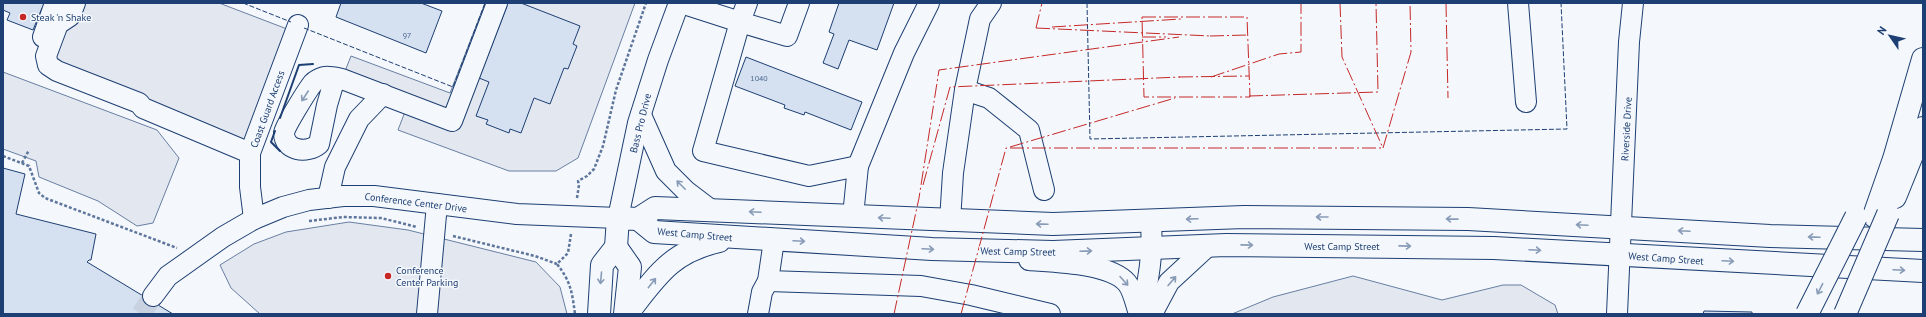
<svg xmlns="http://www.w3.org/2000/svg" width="1926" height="317" viewBox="0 0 1926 317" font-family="'PT Sans',sans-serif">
<rect width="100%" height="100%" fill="#f4f7fb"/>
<g fill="#e3e8f0" stroke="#687fa3">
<polygon points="60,3 219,3 287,29 245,141 39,58"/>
<polygon points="485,3 635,3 578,158 556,171 509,171 398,130 408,104 342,79 351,56 450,93"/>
<polygon points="3,72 157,130 179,158 153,223 137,226 98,201 39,177 36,161 3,149"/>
<polygon points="349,222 408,230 536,262 560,287 567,314 260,314 231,288 220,265 254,244 286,232"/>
<polygon points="1353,276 1442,300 1503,285 1521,285 1555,305 1558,314 1232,314 1273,297"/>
</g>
<g fill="#d5e0f0" stroke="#1d3f73">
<polygon points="3,3 49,3 46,10 42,8 33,30 7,20 10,13 3,10"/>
<polygon points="341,3 421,3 442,11 426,53 336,17"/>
<polygon points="505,3 521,3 580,26 573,44 577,46 568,69 564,68 550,104 534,98 521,133 510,129 509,133 486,124 488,120 476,116 489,82 479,78 507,6 504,5"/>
<polygon points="839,3 894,3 877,50 849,40 838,69 823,63 834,34 829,32"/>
<polygon points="746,57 862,102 851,130 805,112 804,115 784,108 785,105 735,86"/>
<polygon points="3,168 25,174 16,214 96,234 91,260 89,260 87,262 173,314 3,314"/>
<polygon points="1704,311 1752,312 1752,314 1703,314"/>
</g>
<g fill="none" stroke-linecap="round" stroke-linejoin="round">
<polyline stroke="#c9d2e0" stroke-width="20" stroke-dasharray="20 10" stroke-linecap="butt" points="141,314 153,296"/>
<defs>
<g id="minor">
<polyline points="75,3 70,16 58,24 46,56 48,65 57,71 139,103 143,108 250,153"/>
<polyline points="681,3 740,22 703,151 809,176 858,166 853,216"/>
<polyline points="747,3 740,22 787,36 799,3"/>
<polyline points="1518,3 1526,102"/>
<polyline points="43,37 55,3"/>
<path d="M335 78 327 105 319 144C307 154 284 151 284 133 285 126 308 89 313 83 315 81 321 78 324 77 329 76 337 78 342 79L452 121 497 3"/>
<polyline points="965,90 989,98 1029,130 1044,190"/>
<polyline points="641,115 666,171 686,191 711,210"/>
<polyline points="858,166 904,53 929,3"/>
<polyline points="328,198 335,167 359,119 383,94"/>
<polyline points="254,219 250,187 250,153 298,25"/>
<polyline points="950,221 953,173 965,90 980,19 991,3"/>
<path d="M1029 260C1055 262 1110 263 1127 283 1133 290 1136 305 1139 314"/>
<polyline points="768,281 921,286 971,295 1050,314"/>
<polyline points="153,296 168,276 223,237 254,219 283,207 309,200 343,196 374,196 517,214 618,218 638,123 658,60 679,3"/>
<polyline points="427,314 437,204"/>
<polyline points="758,314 762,292 768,281 774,240"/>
<path d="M1140 314C1149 281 1153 255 1151 221"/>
<polyline points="1152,314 1169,282 1208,246"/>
<polyline points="1617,314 1629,42 1633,3"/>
</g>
<g id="major">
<polyline points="638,219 654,232 932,249 1053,252 1226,245 1494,248 1923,271"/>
<polyline points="638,219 655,208 1053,224 1244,217 1468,219 1770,236 1923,240"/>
<polyline points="616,247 630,267 625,314"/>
<polyline points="616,247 618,218 638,219"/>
<polyline points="599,314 602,265 616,247"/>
<path d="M627 314C656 277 670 252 719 241"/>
</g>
<g id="highway">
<polyline points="1895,197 1923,128"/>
<polyline points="1874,216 1894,159 1923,59"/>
</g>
</defs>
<use href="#minor" stroke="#1d3f73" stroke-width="22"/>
<use href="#major" stroke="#1d3f73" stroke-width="24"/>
<use href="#highway" stroke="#1d3f73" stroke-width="24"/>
<g stroke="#5e769c" stroke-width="2.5" stroke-dasharray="3 2" stroke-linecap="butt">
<polyline points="3,156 29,166 39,193 45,198 177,248"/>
<polyline points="22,163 29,150"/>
<polyline points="577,198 579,185 578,181 587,176 594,169 603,146 616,90 646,3"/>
<polyline points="309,221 343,217 381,218 417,227"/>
<path d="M571 234 568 253 557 264C571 282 572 292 575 314"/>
<polyline points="453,236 535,256 557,264"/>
</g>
<use href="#minor" stroke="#f4f7fb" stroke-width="20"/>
<use href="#major" stroke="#f4f7fb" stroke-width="22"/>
<use href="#highway" stroke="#f4f7fb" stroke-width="22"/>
<defs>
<g id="highway-bridge">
<polyline points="1807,314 1856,217"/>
<polyline points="1845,314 1888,214"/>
</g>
</defs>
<use href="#highway-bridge" stroke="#1d3f73" stroke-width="24" stroke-linecap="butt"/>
<use href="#highway-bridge" stroke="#f4f7fb" stroke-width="22"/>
<g stroke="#1d3f73" stroke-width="1" stroke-dasharray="5 2" stroke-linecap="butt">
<polyline points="243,3 291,22"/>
<polyline points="1087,3 1090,139 1567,129 1561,3"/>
<polyline points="304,28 453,87 485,3"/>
</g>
<g stroke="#1d3f73" stroke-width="2">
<polyline points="280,118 299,65 313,64"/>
<polyline points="275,131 271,142 280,151"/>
</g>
<g stroke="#c62828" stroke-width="1" stroke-dasharray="14 3 2 3" stroke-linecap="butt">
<polyline points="1340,3 1342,57 1383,148"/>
<polyline points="1446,3 1448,98"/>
<polygon points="1142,17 1247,17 1250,97 1144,97"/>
<polyline points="1052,27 1181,19"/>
<polyline points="1036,28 1211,36"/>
<polyline points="1036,28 1042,3"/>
<polyline points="1210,36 1248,35"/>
<polyline points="1142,37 1166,37"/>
<polyline points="1179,77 1249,76"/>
<polyline points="1211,77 1279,54 1301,52 1301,3"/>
<polyline points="1249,96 1378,92 1376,3"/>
<polyline points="1010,147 1175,98"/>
<polyline points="1383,148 1411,52 1410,3"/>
<polyline points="923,185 950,87 1180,77"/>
<polyline points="894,314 919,198 939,70 1179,37"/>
<polyline points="961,314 1006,148 1383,148"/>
</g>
</g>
<defs><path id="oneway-shaft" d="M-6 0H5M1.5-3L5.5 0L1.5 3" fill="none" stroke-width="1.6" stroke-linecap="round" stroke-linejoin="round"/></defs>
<g stroke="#889bb7">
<use href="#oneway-shaft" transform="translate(305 96) rotate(123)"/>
<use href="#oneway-shaft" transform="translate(681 185) rotate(-135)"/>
<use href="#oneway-shaft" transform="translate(755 212) rotate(-177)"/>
<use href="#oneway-shaft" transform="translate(1322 217) rotate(-180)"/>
<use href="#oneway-shaft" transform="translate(884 218) rotate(-177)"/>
<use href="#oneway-shaft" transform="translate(1192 219) rotate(178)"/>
<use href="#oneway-shaft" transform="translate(1452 219) rotate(-179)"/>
<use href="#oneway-shaft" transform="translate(1042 224) rotate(-178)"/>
<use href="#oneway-shaft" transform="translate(1582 225) rotate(-177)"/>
<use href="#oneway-shaft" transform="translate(1684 231) rotate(-177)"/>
<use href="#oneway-shaft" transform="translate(1814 237) rotate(-178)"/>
<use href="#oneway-shaft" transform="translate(799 241) rotate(3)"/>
<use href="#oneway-shaft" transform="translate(1247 245) rotate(1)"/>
<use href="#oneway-shaft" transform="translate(1405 246) rotate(1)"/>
<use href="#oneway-shaft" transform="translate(928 249) rotate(3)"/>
<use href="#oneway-shaft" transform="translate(1535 250) rotate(3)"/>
<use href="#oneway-shaft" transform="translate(1086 251) rotate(-2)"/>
<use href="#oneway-shaft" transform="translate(1728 261) rotate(3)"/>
<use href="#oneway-shaft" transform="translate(1899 270) rotate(3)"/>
<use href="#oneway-shaft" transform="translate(601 278) rotate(95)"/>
<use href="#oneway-shaft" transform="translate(1124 281) rotate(48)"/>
<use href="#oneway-shaft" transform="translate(1172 281) rotate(-49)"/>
<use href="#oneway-shaft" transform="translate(652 283) rotate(-52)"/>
<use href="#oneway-shaft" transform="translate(1820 289) rotate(117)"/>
</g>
<g fill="#c62828" stroke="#f4f7fb" stroke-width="1.5">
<circle cx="23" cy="17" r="4"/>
<circle cx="388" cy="276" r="4"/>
</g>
<g text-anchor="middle" stroke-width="3" stroke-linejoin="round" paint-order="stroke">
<g font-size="8" fill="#4b6792">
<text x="407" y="38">97</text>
<text x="759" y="81">1040</text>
</g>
<g font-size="10" fill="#1d3f73" stroke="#f4f7fb" text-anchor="start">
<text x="31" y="21">Steak 'n Shake</text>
<text x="396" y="274">Conference<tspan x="396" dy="12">Center Parking</tspan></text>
</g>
<g font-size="10" fill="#1d3f73" stroke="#f4f7fb">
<text transform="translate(267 109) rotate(-70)" y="4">Coast Guard Access</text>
<text transform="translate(640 123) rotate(-76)" y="4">Bass Pro Drive</text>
<text transform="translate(1626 129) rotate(-87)" y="4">Riverside Drive</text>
<text transform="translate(416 202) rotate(7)" y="4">Conference Center Drive</text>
<text transform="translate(695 234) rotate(5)" y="4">West Camp Street</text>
<text x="1342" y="250">West Camp Street</text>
<text transform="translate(1018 251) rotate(1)" y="4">West Camp Street</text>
<text transform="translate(1666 258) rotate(4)" y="4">West Camp Street</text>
</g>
</g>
<rect width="1926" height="317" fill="none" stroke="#1d3f73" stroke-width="8"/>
<g transform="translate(1890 36) rotate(304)" stroke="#f4f7fb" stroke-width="3" paint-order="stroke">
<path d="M0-3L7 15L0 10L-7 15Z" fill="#1d3f73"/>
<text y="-6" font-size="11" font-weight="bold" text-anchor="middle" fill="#1d3f73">N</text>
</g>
</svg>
